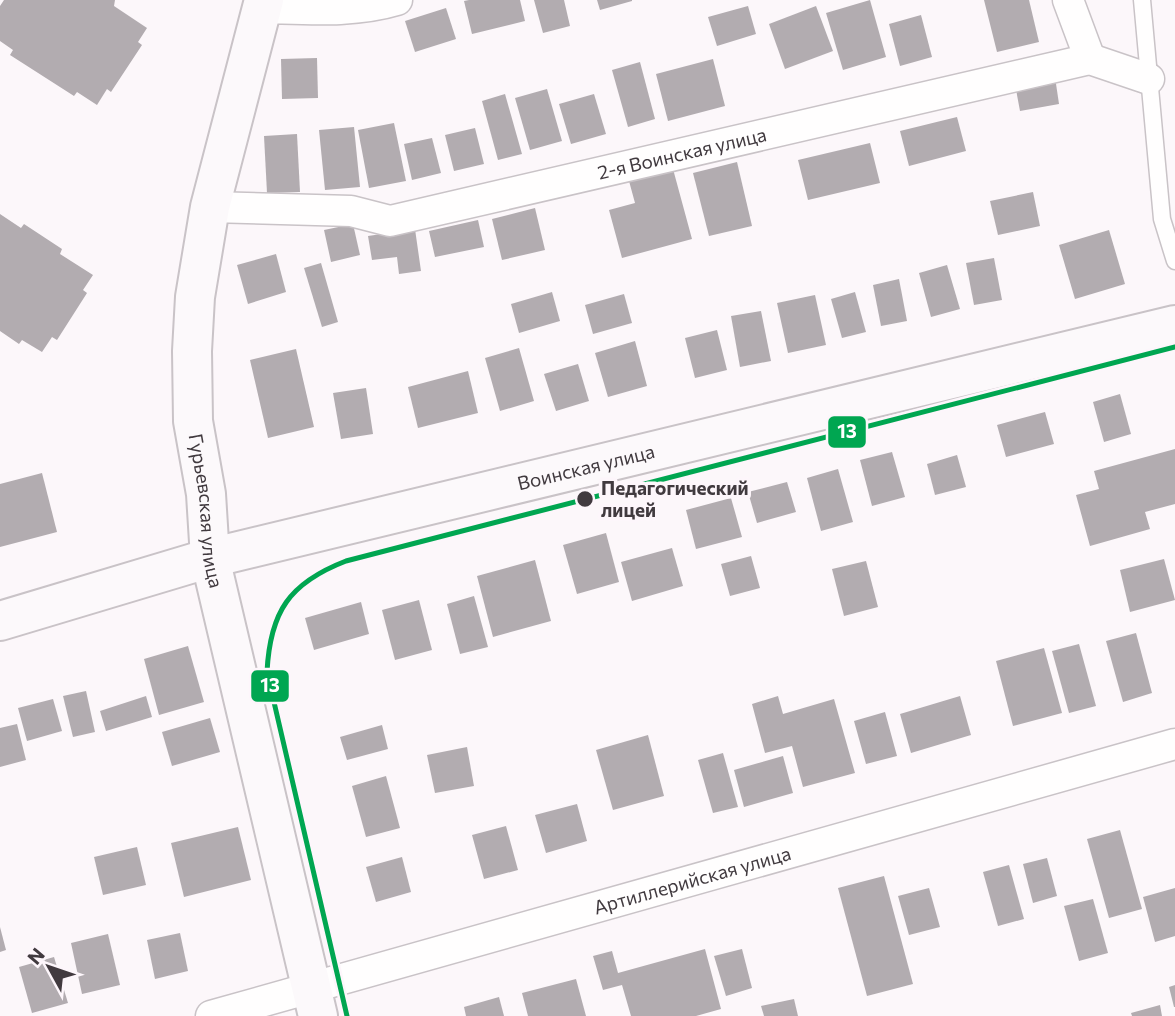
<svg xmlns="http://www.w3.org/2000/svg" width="1175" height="1016" viewBox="0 0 1175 1016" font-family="Commissioner,sans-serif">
<rect width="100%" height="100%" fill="#fcf7fa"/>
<g fill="#b2acb0">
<polygon points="4,0 115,0 114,6 147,28 138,42 142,45 111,92 107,89 97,105 77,92 74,96 10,55 13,50 0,41 0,6"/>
<polygon points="469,0 520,0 525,21 472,34 464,1"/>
<polygon points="534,0 564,0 570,26 543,33"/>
<polygon points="597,0 632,0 632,1 600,10"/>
<polygon points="870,0 886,57 843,70 826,13"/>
<polygon points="984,0 1029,0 1039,42 997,52"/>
<polygon points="748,6 756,34 717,46 708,17"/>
<polygon points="816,6 833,51 785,69 769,24"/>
<polygon points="446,8 456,39 415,52 405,21"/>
<polygon points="921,15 932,57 900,66 889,24"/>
<polygon points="317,58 318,98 282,99 281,59"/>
<polygon points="713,59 725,106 668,121 656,74"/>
<polygon points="640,62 655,119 628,127 612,70"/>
<polygon points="1055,77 1059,104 1020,111 1015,84"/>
<polygon points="547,89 562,141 530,150 515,98"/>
<polygon points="505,94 522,154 498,160 482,101"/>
<polygon points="594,94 606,134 571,144 559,104"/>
<polygon points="957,117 966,151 909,166 900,131"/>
<polygon points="394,123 406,181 369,188 358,130"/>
<polygon points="354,127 360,187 325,190 319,130"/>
<polygon points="475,128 484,164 454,171 445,135"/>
<polygon points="297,134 300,192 267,193 264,136"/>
<polygon points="432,138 441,173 412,180 404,144"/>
<polygon points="870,143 880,183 808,200 798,160"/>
<polygon points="737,162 752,226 709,236 693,173"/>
<polygon points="673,169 692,239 622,258 609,210 635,203 629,181"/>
<polygon points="1033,192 1040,226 998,235 990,201"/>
<polygon points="535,208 545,250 502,260 492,219"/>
<polygon points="0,214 21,228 24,224 62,249 60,254 93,275 83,290 87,293 57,340 52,337 42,352 22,340 19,344 0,331"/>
<polygon points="478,220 484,247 435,257 429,231"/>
<polygon points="353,224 360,255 331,262 324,230"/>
<polygon points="415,229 421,271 399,274 397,257 372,260 368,236"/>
<polygon points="1109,230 1125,284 1075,299 1059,245"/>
<polygon points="276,254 286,292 248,304 237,265"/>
<polygon points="994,258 1002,300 974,305 966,263"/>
<polygon points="321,263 338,322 322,327 304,268"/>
<polygon points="947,265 960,309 931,317 919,273"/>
<polygon points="899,279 907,321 881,326 873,285"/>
<polygon points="552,292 560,321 519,333 511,304"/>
<polygon points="855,292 866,332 842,338 831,299"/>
<polygon points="624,294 632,323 593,334 585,305"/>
<polygon points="815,295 826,345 788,353 777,303"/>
<polygon points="761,311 771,361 740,367 731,316"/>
<polygon points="717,330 727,370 695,378 685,338"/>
<polygon points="635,341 647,386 608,397 595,353"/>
<polygon points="519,348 534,401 500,411 485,358"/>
<polygon points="296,349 314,427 268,438 250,360"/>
<polygon points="578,364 589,401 556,411 544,374"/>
<polygon points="468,371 478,413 418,428 408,387"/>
<polygon points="366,388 373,434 341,439 333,393"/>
<polygon points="1120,394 1131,434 1104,442 1093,402"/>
<polygon points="1045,412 1054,444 1006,457 997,425"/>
<polygon points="1175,449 1175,504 1145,512 1150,529 1090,546 1076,495 1099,489 1094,471"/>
<polygon points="892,452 905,497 872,506 860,460"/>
<polygon points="957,455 966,487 935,495 927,464"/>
<polygon points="838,469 853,522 821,531 807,478"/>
<polygon points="42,473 57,532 0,547 0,484"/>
<polygon points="787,482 796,512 757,523 748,492"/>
<polygon points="731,498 742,537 696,549 686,510"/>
<polygon points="606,533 619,582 577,594 563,545"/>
<polygon points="672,548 683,586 632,601 621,562"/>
<polygon points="751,556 760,588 730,596 721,564"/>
<polygon points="1164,559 1175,600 1130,612 1120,570"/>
<polygon points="535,560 551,621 493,637 477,576"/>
<polygon points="866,561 878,607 844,616 832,569"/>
<polygon points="474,596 488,647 460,654 447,604"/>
<polygon points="419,600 432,650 395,660 382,610"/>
<polygon points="361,602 369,634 314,650 305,618"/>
<polygon points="1136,633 1152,693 1123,702 1106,641"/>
<polygon points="1079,644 1096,706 1069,713 1052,651"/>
<polygon points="188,646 204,702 159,715 144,659"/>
<polygon points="1044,648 1062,713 1013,726 996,661"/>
<polygon points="86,691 95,732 73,737 63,696"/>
<polygon points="146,696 152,717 106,731 100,711"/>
<polygon points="778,696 783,714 834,699 855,773 803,787 792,746 765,753 752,704"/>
<polygon points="960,696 971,735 911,753 900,714"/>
<polygon points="53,699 62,731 27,741 18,708"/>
<polygon points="885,712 897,756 866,764 854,721"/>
<polygon points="210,718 220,752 172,766 162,732"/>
<polygon points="17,724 26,760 0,767 0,728"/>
<polygon points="382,725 388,749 347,760 340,737"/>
<polygon points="648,735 664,796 613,810 596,750"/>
<polygon points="467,747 474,786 435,793 427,755"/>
<polygon points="723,753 738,807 713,813 698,760"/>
<polygon points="783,756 793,793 744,807 734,770"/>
<polygon points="386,776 400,828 366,837 352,786"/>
<polygon points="577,804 587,841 546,853 535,815"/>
<polygon points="506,826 518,870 484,879 472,835"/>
<polygon points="238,827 251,880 184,897 171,843"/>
<polygon points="1120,830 1142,909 1109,918 1087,839"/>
<polygon points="137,847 146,885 103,895 94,857"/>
<polygon points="402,857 411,892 376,902 366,867"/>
<polygon points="1047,858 1057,896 1033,903 1023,864"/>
<polygon points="1009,865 1024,919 998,926 983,872"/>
<polygon points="884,876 913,984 867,996 838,888"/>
<polygon points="929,888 940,927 909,935 898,896"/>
<polygon points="1175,888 1175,936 1155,942 1143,897"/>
<polygon points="1093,899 1108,953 1079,961 1064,906"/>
<polygon points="0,927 6,950 0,952"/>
<polygon points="180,933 188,971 155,979 147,940"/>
<polygon points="108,934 120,985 82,994 71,943"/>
<polygon points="705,949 721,1009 696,1016 631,1016 622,985 603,990 593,956 612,951 618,973"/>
<polygon points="742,949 752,988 726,996 714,956"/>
<polygon points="54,957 68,1003 32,1013 19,967"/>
<polygon points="576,979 586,1016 528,1016 522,993"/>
<polygon points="1175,985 1175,1007 1174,1007 1169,987"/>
<polygon points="499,997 504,1016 466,1016 464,1007"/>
<polygon points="794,999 798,1016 764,1016 761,1006"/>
<polygon points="1160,1005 1162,1016 1132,1016 1131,1013"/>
</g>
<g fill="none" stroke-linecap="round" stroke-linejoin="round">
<defs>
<polyline id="lane" points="1142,0 1162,219 1175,261"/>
<g id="street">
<polyline points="1068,0 1090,59"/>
<path d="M262 8C307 9 354 13 397 0"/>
<path id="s1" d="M210 207 351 211 390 221 1090 59 1149 79"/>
<path id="s2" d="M211 1016 1175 744"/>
</g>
<g id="secondary">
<path id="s3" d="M264 0 210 207 195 297 192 351 193 421 206 494 210 558 318 1016"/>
<path id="s4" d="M0 621 210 558 1175 325"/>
</g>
</defs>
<use href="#lane" stroke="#c9c3c7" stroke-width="19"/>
<use href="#street" stroke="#c9c3c7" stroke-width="33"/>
<use href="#secondary" stroke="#c9c3c7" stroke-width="42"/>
<use href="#lane" stroke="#fffefe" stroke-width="16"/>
<use href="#street" stroke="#fffefe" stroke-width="30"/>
<use href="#secondary" stroke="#fcf9fb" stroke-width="38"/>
<defs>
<path id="tram-1" d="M347 1016 267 672C270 612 289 583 346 561L1175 347"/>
</defs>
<use href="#tram-1" stroke="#fdf6fb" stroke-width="10"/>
<use href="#tram-1" stroke="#00a651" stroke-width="5"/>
</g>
<circle fill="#413a3f" stroke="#fdf6fb" stroke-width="2.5" cx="585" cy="499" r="9"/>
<g text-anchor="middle" stroke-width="7" stroke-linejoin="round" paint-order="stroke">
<g font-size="19" fill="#413a3f" stroke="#fdf6fb">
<text dy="7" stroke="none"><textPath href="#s1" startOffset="481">2-я Воинская улица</textPath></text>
<text dy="7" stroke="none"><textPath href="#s4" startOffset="606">Воинская улица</textPath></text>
<text dy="7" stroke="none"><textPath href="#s3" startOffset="520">Гурьевская улица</textPath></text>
<text dy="7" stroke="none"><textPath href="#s2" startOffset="500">Артиллерийская улица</textPath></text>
</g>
<g font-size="19" font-weight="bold" fill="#413a3f" stroke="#fdf6fb" text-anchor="start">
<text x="601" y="495">Педагогический<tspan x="601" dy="22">лицей</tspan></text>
</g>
</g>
<g stroke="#fdf6fb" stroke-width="2.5">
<rect x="827" y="415" width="40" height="34" rx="7" fill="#00a651"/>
<rect x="250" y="669" width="40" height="34" rx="7" fill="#00a651"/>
</g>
<g font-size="19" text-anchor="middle" font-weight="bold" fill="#fff">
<text x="847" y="438">13</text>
<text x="270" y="692">13</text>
</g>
<g transform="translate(49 967) rotate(310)" stroke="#fdf6fb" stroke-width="5" paint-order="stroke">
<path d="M0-5L12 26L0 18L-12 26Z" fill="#413a3f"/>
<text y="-10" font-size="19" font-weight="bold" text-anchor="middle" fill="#413a3f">N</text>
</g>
</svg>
